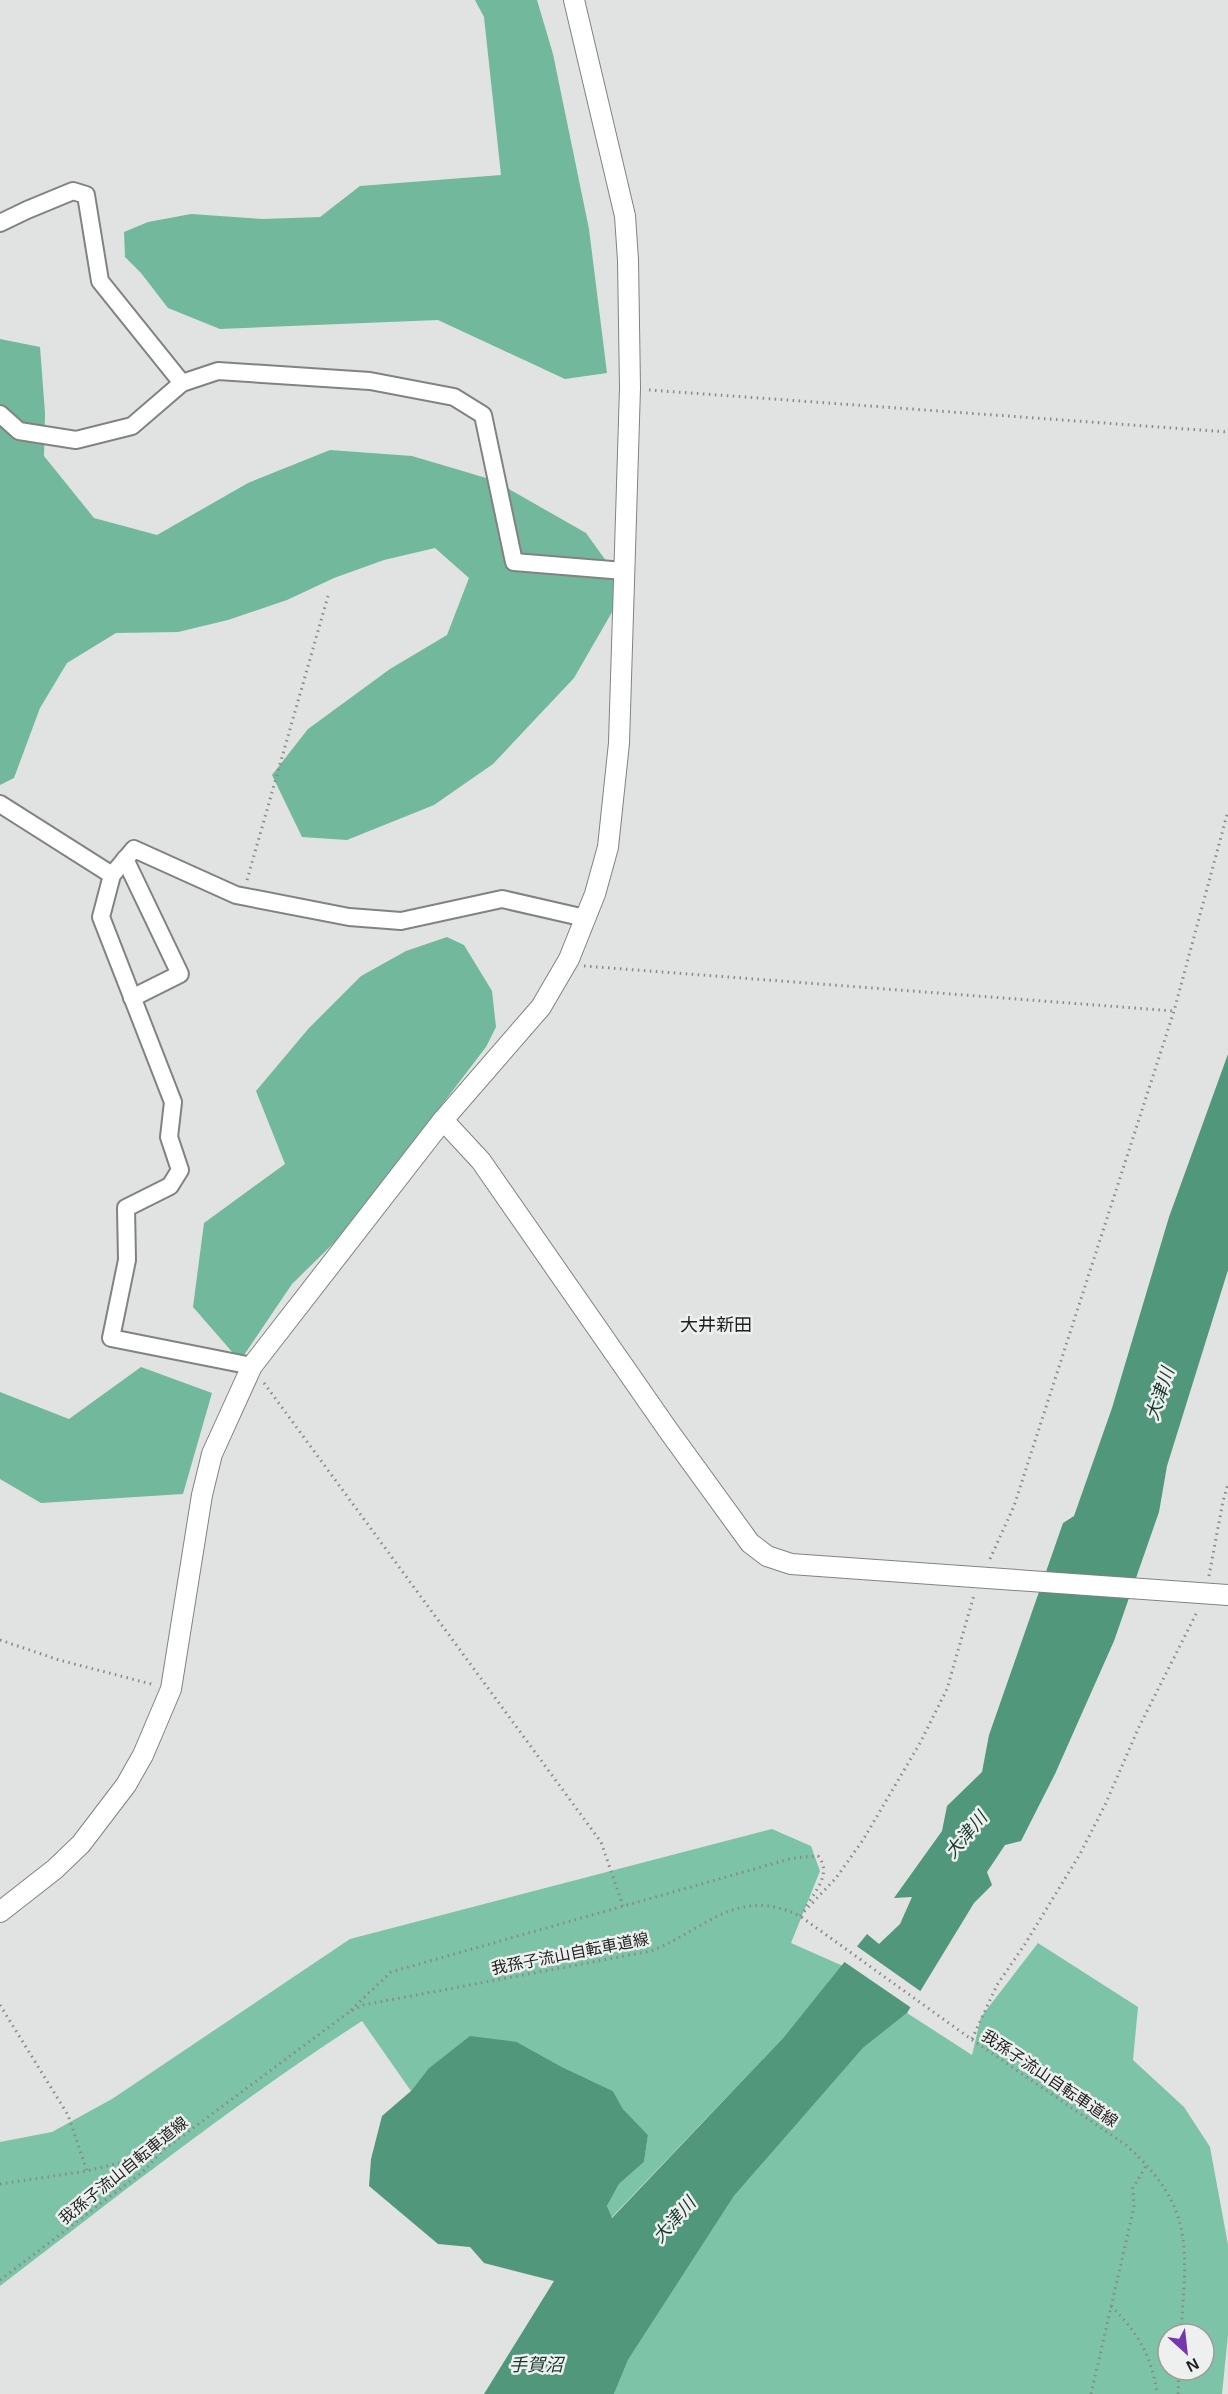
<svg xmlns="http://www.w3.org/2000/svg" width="1228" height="2394" viewBox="0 0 1228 2394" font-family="Helvetica,'Noto Sans JP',sans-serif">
<rect width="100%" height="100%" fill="#e0e3e2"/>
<g fill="#7dc3a7" fill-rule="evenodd">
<path d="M772 1829 811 1846 820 1871 791 1943 843 1966 784 2037 611 2218 607 2206 619 2184 644 2162 648 2135 623 2109 613 2091 562 2067 517 2042 428 2069 411 2091 362 2021C236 2102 119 2195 0 2286V2142L52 2132 112 2099 350 1939Z"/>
<path d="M1038 1943 1138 2007 1133 2060 1184 2107 1210 2147 1228 2245V2335L1222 2394H614L628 2360 734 2196 863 2048 907 2013 972 2055 981 2017ZM1168 2334H1204V2370H1168Z"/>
</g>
<g fill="#72b89c">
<polygon points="475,0 537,0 553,54 589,229 607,373 565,379 438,320 220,329 168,308 141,273 125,257 124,232 148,222 191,214 263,219 320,217 360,186 501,175 484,17"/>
<polygon points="0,339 40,347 45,413 44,456 94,518 157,535 248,483 330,450 412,456 493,480 586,533 609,565 619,600 574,678 493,764 434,805 347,840 302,837 272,775 308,729 390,669 447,635 469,578 435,548 384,560 334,578 287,600 228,620 178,632 116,633 67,663 40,708 14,778 0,785"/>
<polygon points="447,937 464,945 492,991 496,1027 486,1047 343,1234 292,1284 240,1361 193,1307 204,1223 285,1164 256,1091 309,1028 361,976 406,951"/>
<polygon points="141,1367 212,1393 183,1494 41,1503 0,1479 0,1392 69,1419"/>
</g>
<polygon fill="#51977c" points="1228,1054 1228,1270 1167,1466 1159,1512 1114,1641 1055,1774 1021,1841 1005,1845 987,1872 992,1885 974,1903 907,2013 863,2048 734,2196 628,2360 614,2394 484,2394 554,2281 484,2263 470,2247 438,2244 369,2186 371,2159 382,2116 411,2091 428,2069 470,2036 517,2042 562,2067 613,2091 623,2109 648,2135 644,2162 619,2184 607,2206 612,2218 784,2037 867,1934 879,1944 900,1924 912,1897 894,1898 942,1831 947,1806 982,1772 989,1735 1063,1523 1074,1516 1112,1408 1169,1217"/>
<polygon fill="#e0e3e2" points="855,1945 923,1993 913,2009 843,1961"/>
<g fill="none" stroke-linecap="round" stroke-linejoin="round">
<defs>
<g id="minor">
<polyline points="0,223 27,210 73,191 86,195 100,281 182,383"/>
<polyline points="0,414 19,431 76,440 132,426 182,383 218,371 370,381 454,397 483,415 514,562 624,571"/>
<polyline points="0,804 112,875"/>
<polyline points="125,859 180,974 132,998"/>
<polyline points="252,1366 111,1338 127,1260 126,1208 170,1186 180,1170 169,1137 173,1102 101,917 112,875 134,849 236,895 349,917 401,921 502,899 585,918"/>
</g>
<g id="tertiary">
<polyline points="443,1120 481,1161 668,1430 750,1543 767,1556 791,1564 1228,1595"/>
<polyline points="0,1912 55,1869 81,1844 126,1785 143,1755 171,1689 202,1495 212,1454 252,1366 443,1120 541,1007 569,959 595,894 608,847 619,743 630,388 628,260 625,216 574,0"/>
</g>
</defs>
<use href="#minor" stroke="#808382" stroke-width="20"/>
<use href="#tertiary" stroke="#808382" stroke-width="22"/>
<g stroke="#888a89" stroke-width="3" stroke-dasharray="1.5 4.5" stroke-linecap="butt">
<polyline points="649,390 1228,432"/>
<polyline points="247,880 328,596"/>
<polyline points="584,966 1174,1011"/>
<polyline points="264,1383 601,1842 623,1906"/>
<polyline points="990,1559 1014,1506 1174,1011 1228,811"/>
<polyline points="1209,1576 1223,1501 1228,1484"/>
<polyline points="0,1640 59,1660 155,1685"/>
<polyline points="800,1916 836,1878 863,1840 920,1743 947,1689 974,1595"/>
<polyline points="0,2005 68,2115 87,2171"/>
<path d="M351 2010 391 1972 793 1858 818 1856C833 1874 814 1892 804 1910"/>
<polyline points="972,2039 997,1985 1025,1944 1080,1854 1105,1805 1138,1729 1198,1610"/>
<polyline points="0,2184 87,2171 159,2153"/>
<path d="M0 2280 145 2170 161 2152 349 2012 363 2005 651 1951C705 1930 737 1885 800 1916L971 2039 1126 2145C1196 2208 1186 2248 1181 2334"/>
<path d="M1111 2306C1138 2333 1152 2356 1157 2394"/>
<polyline points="1091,2394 1134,2207 1133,2188 1147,2164"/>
<polyline points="1178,2394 1179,2370"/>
</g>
<use href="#minor" stroke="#fff" stroke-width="16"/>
<use href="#tertiary" stroke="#fff" stroke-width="20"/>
</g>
<g text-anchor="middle" stroke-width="5" stroke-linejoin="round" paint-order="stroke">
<g font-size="16" fill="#1e201f" stroke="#edf0ef">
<text transform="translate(570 1953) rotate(-11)" y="6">我孫子流山自転車道線</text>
<text transform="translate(1050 2078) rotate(34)" y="6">我孫子流山自転車道線</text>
<text transform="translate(123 2170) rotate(-39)" y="6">我孫子流山自転車道線</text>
</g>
<g font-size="18" fill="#1e201f" stroke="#edf0ef">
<text x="716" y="1331">大井新田</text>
</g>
<g font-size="18" font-style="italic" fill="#17382c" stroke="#edf0ef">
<text transform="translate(1160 1394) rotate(-72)" y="6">大津川</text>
<text transform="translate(966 1835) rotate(-50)" y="6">大津川</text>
<text transform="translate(674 2220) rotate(-48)" y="6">大津川</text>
<text x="536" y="2371">手賀沼</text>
</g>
</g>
<g transform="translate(1186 2352) rotate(153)"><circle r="28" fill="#edf0ef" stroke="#9a9d9c" stroke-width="1.5"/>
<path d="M0-4.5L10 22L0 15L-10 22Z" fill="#7438ae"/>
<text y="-9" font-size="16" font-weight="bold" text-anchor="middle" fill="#1e201f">N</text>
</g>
</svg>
